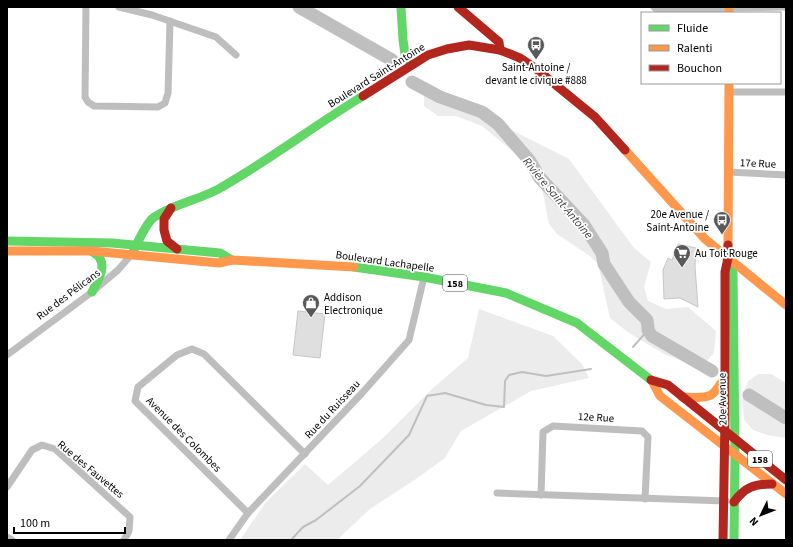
<svg xmlns="http://www.w3.org/2000/svg" width="793" height="547" viewBox="0 0 793 547" font-family="'Source Sans 3',sans-serif">
<rect width="100%" height="100%" fill="#fff"/>
<g fill="#ececec">
<polygon points="424,92 470,109 569,159 634,248 651,262 644,287 648,301 666,309 688,307 716,331 714,353 700,368 664,354 629,333 610,318 598,264 590,256 557,234 549,224 539,173 482,126 456,116 438,116 424,106"/>
<polygon points="479,309 553,336 582,364 589,378 531,391 461,431 445,458 416,479 370,509 337,540 240,540 266,502 305,464 328,485 383,438 433,388 468,358"/>
<polygon points="758,374 771,374 786,383 786,438 767,435 753,430 744,420 742,399 748,381"/>
</g>
<g fill="none" stroke-linecap="round" stroke-linejoin="round">
<g stroke="#bfbfbf" stroke-width="2">
<polyline points="633,347 648,330"/>
<polyline points="291,540 303,527 316,520 360,486 409,435 427,396 445,393 486,405 504,407 505,381 509,375 522,372 546,376 591,369"/>
</g>
<g stroke="#bfbfbf" stroke-width="13">
<polyline points="299,7 392,60"/>
<polyline points="412,82 440,97 482,112 498,124 529,160 540,178 584,225 602,253 604,264 629,302 647,320 648,327 648,330 652,336 712,371"/>
<polyline points="749,395 784,417 786,418"/>
</g>
</g>
<g fill="#dfdfdf" stroke="#c7c7c7">
<polygon points="678,244 696,248 695,267 698,307 680,298 664,299 663,270 668,258 672,260"/>
<polygon points="298,311 325,314 320,358 293,355"/>
</g>
<g fill="none" stroke-linecap="round" stroke-linejoin="round">
<g stroke="#bebebe" stroke-width="7">
<polyline points="86,7 85,97 88,102 94,106 158,107 165,103 168,93 170,21"/>
<polyline points="119,7 152,15 216,37 236,55"/>
<polyline points="654,7 656,9 672,11 729,8 786,7"/>
<polyline points="729,92 786,92"/>
<polyline points="728,172 786,175"/>
<polyline points="7,355 92,292 118,270 131,255"/>
<polyline points="7,487 32,450 42,445 55,449 130,517 129,531 124,540"/>
<polyline points="497,493 726,501"/>
<polyline points="541,495 543,432 553,426 642,431 648,437 645,499"/>
<polyline points="248,513 135,401 138,387 177,355 192,349 204,354 305,454"/>
<polyline points="7,537 12,540"/>
<polyline points="229,540 248,513 363,392 409,340 424,277"/>
</g>
<g stroke="#63d668" stroke-width="9">
<polyline points="401,7 403,40 405,54 411,65"/>
<polyline points="7,241 112,243 220,253 232,260"/>
<path d="M91 251C94 253 97 254 99 257 107 268 97 282 92 292"/>
<path d="M133 252C138 242 145 225 153 218 174 203 201 200 222 187 271 159 315 125 363 96"/>
<polyline points="729,261 733,273 735,454 734,540"/>
<polyline points="354,267 424,277 506,293 577,323 651,380"/>
</g>
<g stroke="#ff974d" stroke-width="9">
<polyline points="729,7 729,13"/>
<polyline points="625,150 705,239 786,305"/>
<polyline points="728,245 729,83"/>
<polyline points="7,251 91,251 219,263 232,260 354,267"/>
<polyline points="652,381 660,396 786,494"/>
<path d="M682 397C691 397 703 399 711 395 717 391 721 383 725 377"/>
</g>
<g stroke="#b3261e" stroke-width="9">
<polyline points="458,7 499,42 500,50"/>
<polyline points="363,96 428,55 447,49 469,45 500,50 520,58 535,68 595,117 625,150"/>
<polyline points="171,208 164,219 164,230 167,241 177,249"/>
<polyline points="651,380 668,385 786,480"/>
<path d="M734 502C745 487 754 484 772 484"/>
<polyline points="723,540 725,419 725,272 728,258 728,245"/>
</g>
</g>
<defs>
<symbol id="bus-pin" viewBox="-11 -11 22 30"><path d="M0 17L-7.5 6A9.5 9.5 0 1 1 7.5 6Z" fill="#595959" stroke="#fff"/><path d="M-5-6H5V4H4V6H2V4H-2V6H-4V4H-5ZM-3.5-4V0h7V-4ZM-3.5 1.2v1.5H-2V1.2ZM2 1.2v1.5H3.5V1.2Z" fill="#fff"/></symbol>
<symbol id="supermarket-pin" viewBox="-11 -11 22 30"><path d="M0 17L-7.5 6A9.5 9.5 0 1 1 7.5 6Z" fill="#595959" stroke="#fff"/><path d="M-6-5.5h2.5l.6 2H6L4.5 2H-2.5L-4.4-4H-6ZM-1.5 3.2a1.3 1.3 0 1 0 .1 0ZM3 3.2a1.3 1.3 0 1 0 .1 0Z" fill="#fff"/></symbol>
<symbol id="shop-pin" viewBox="-11 -11 22 30"><path d="M0 17L-7.5 6A9.5 9.5 0 1 1 7.5 6Z" fill="#595959" stroke="#fff"/><path d="M-5-2.5h2.3a2.7 3.5 0 0 1 5.4 0H5L5.5 6h-11ZM-1.5-2.5h3a1.5 2.3 0 0 0-3 0Z" fill="#fff"/></symbol>
</defs>
<g fill-rule="evenodd">
<use href="#bus-pin" x="526" y="35" width="20" height="27"/>
<use href="#bus-pin" x="712" y="210" width="20" height="27"/>
<use href="#supermarket-pin" x="672" y="243" width="20" height="27"/>
<use href="#shop-pin" x="301" y="293" width="20" height="27"/>
</g>
<g text-anchor="middle" stroke-width="3.5" stroke-linejoin="round" paint-order="stroke">
<g fill="#fff" stroke="#4c4c4c" stroke-width="1">
<rect x="443" y="275" width="24" height="16" rx="3"/>
<rect x="748" y="451" width="24" height="16" rx="3"/>
</g>
<g font-size="10" font-weight="bold" fill="#000">
<text x="455" y="287">158</text>
<text x="760" y="463">158</text>
</g>
<g font-size="11" fill="#000" stroke="#fff" text-anchor="start">
<text x="536" y="71" text-anchor="middle">Saint-Antoine /<tspan x="536" dy="13">devant le civique #888</tspan></text>
<text x="709" y="218" text-anchor="end">20e Avenue /<tspan x="709" dy="13">Saint-Antoine</tspan></text>
<text x="695" y="257">Au Toit Rouge</text>
<text x="324" y="301">Addison<tspan x="324" dy="13">Electronique</tspan></text>
</g>
<g font-size="11" fill="#000" stroke="#fff">
<text transform="translate(376 75) rotate(-32)" y="4">Boulevard Saint-Antoine</text>
<text transform="translate(758 163) rotate(2)" y="4">17e Rue</text>
<text transform="translate(385 261) rotate(8)" y="4">Boulevard Lachapelle</text>
<text transform="translate(68 294) rotate(-37)" y="4">Rue des Pélicans</text>
<text transform="translate(722 399) rotate(-91)" y="4">20e Avenue</text>
<text transform="translate(332 409) rotate(-47)" y="4">Rue du Ruisseau</text>
<text transform="translate(596 417) rotate(3)" y="4">12e Rue</text>
<text transform="translate(184 434) rotate(45)" y="4">Avenue des Colombes</text>
<text transform="translate(91 469) rotate(40)" y="4">Rue des Fauvettes</text>
</g>
<g font-size="12" font-style="italic" fill="#444" stroke="#fff">
<text transform="translate(558 198) rotate(50)" y="4">Rivière Saint-Antoine</text>
</g>
</g>
<rect width="793" height="547" fill="none" stroke="#000000" stroke-width="16"/>
<rect x="641" y="12" width="140" height="72" fill="#ffffff" stroke="#999999"/>
<rect x="649" y="25" width="20" height="6" fill="#63d668" stroke="#999999"/>
<text x="677" y="32" font-size="12" fill="#000000">Fluide</text>
<rect x="649" y="45" width="20" height="6" fill="#ff974d" stroke="#999999"/>
<text x="677" y="52" font-size="12" fill="#000000">Ralenti</text>
<rect x="649" y="65" width="20" height="6" fill="#b3261e" stroke="#999999"/>
<text x="677" y="72" font-size="12" fill="#000000">Bouchon</text>
<g transform="translate(761 515) rotate(227)" stroke="#ffffff" stroke-width="3" paint-order="stroke">
<path d="M0-3L7 15L0 10L-7 15Z" fill="#000000"/>
<text y="-6" font-size="11" font-weight="bold" text-anchor="middle" fill="#000000">N</text>
</g>
<path d="M14 527v6h111v-6" fill="none" stroke="#000000" stroke-width="2"/>
<text x="20" y="527" font-size="12" fill="#000000" stroke="#ffffff" stroke-width="3" paint-order="stroke">100 m</text>
</svg>
